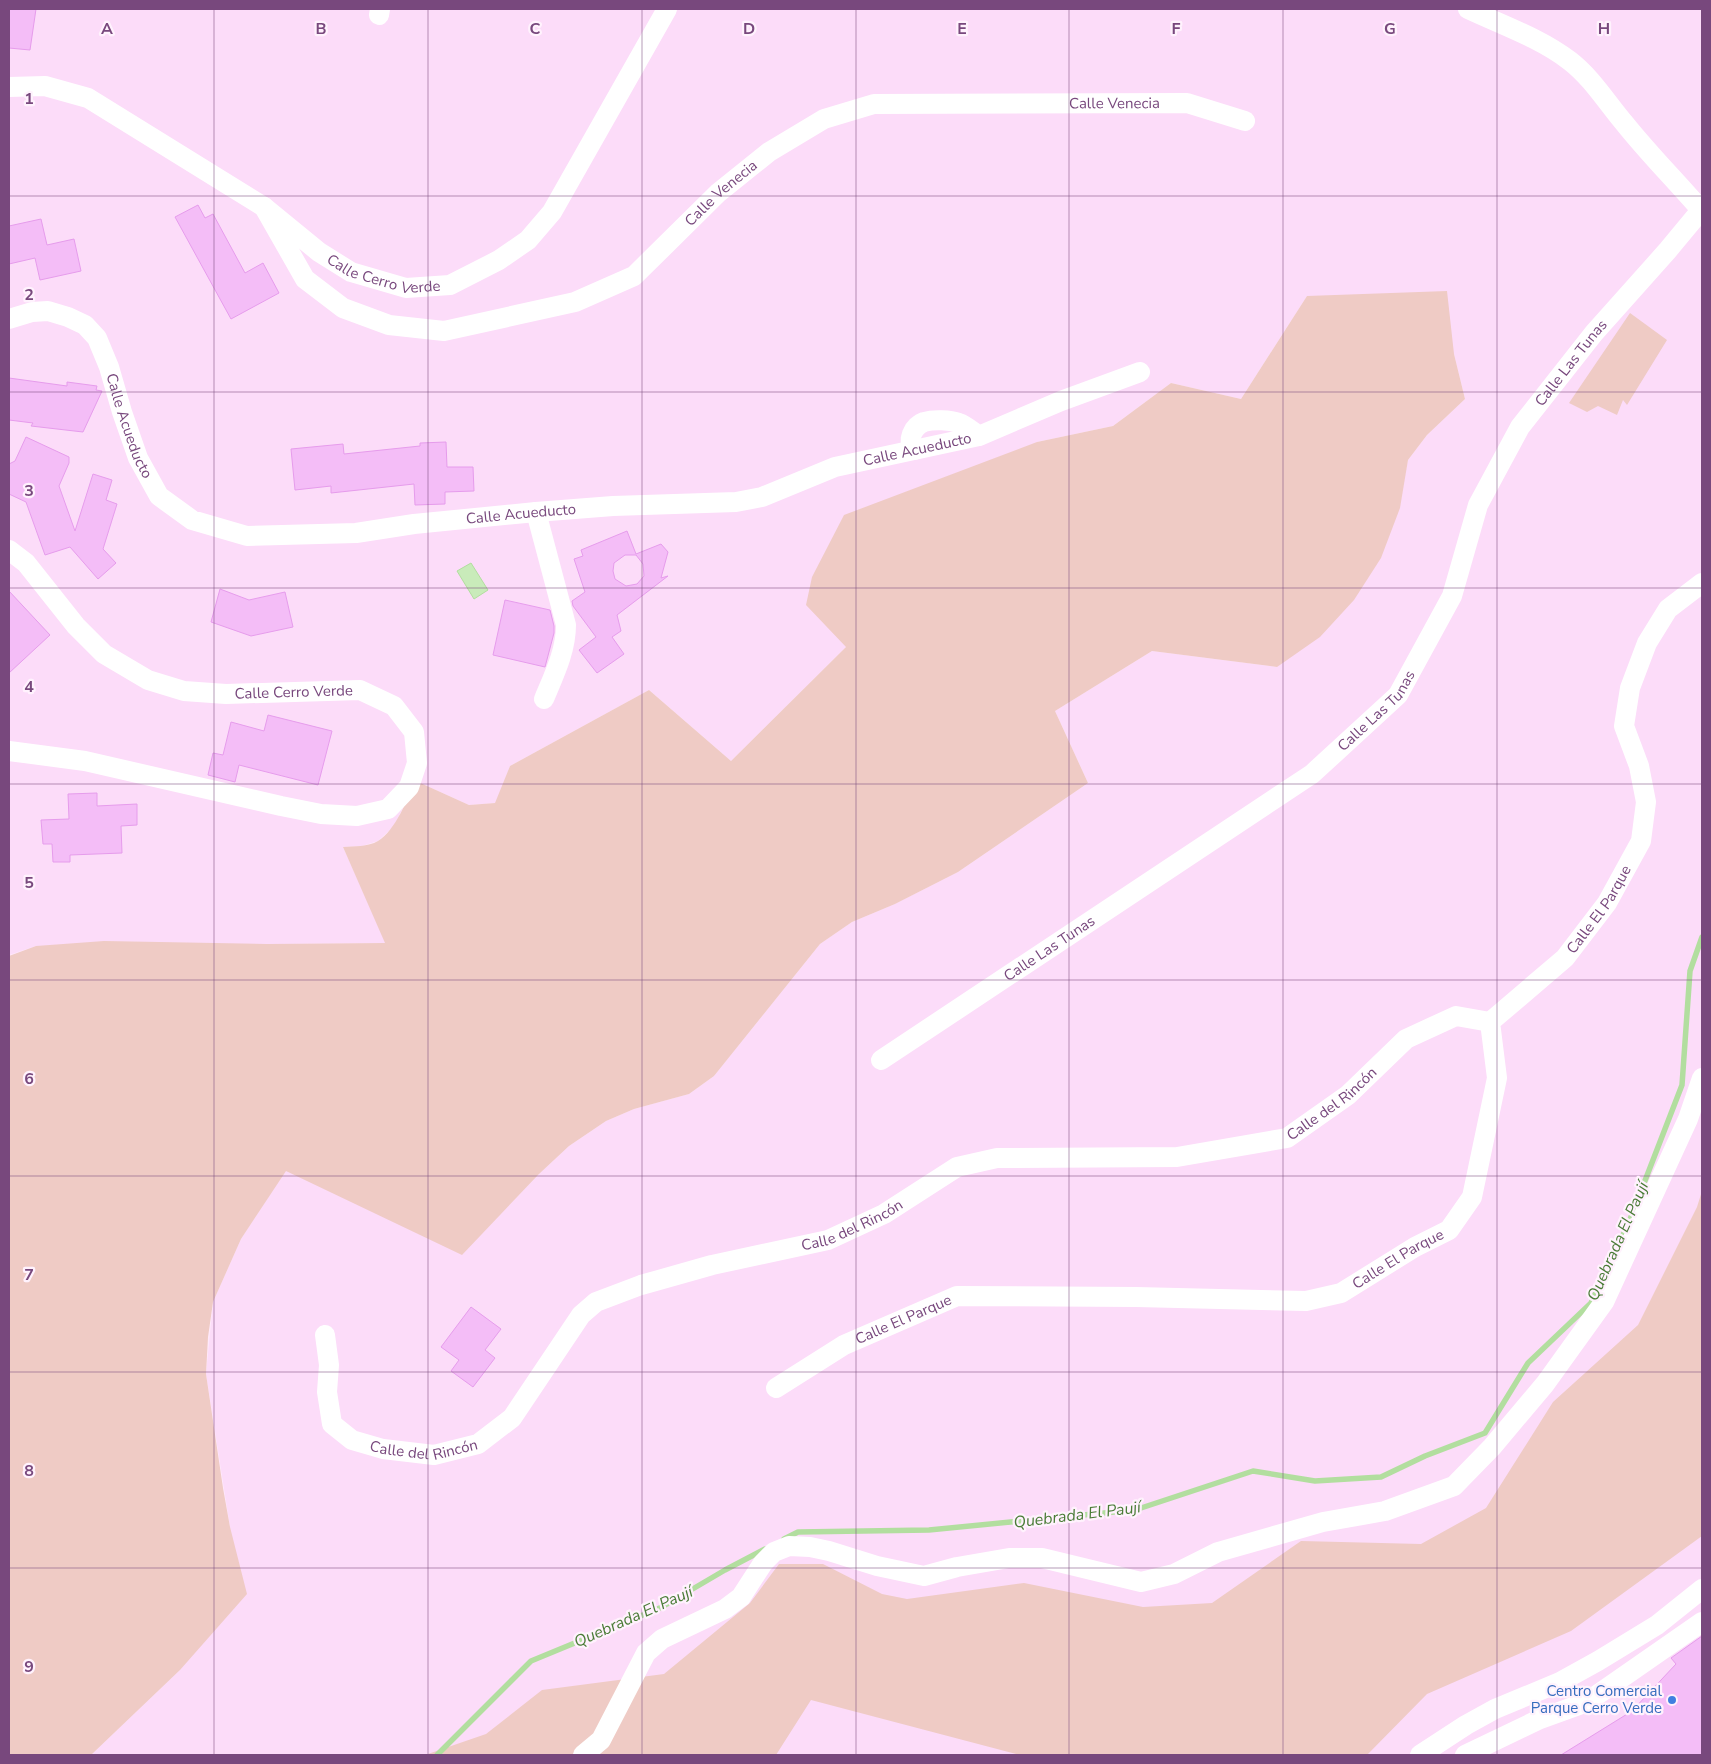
<svg xmlns="http://www.w3.org/2000/svg" width="1711" height="1764" viewBox="0 0 1711 1764" font-family="'Nunito Sans',sans-serif">
<rect width="100%" height="100%" fill="#ffe9fb"/>
<polygon fill="#fcdcf9" points="9,9 1702,9 1702,1755 91,1755 180,1670 230,1527 206,1374 213,1302 241,1239 286,1170 462,1254 539,1174 569,1146 606,1121 634,1109 689,1094 714,1076 820,944 852,922 895,904 958,872 1088,783 1055,711 1152,651 1277,667 1404,479 1408,460 1427,435 1465,399 1454,354 1307,296 1241,399 1171,383 1113,426 1037,442 846,647 731,761 649,690 510,766 496,803 469,805 416,781 394,826 378,841 362,846 343,847 386,943 36,946 9,955"/>
<g fill="#efcbc5">
<path d="M1447 291 1454 354 1465 399 1427 435 1408 460 1400 508 1381 558 1354 600 1320 637 1277 667 1152 651 1055 711 1088 783 958 872 895 904 852 922 820 944 714 1076 689 1094 634 1109 606 1121 569 1146 539 1174 462 1255 286 1171 241 1239 213 1302 208 1337 206 1374 223 1488 230 1527 247 1594 180 1670 91 1755H9V956L36 946 104 941 267 944 385 943 343 847C354 846 368 847 378 841 396 830 407 799 416 781L469 805 495 803 510 766 649 690 731 761 846 647 806 605 812 577 844 515 1037 442 1113 426 1171 383 1241 399 1307 296Z"/>
<polygon points="1630,313 1667,340 1627,405 1623,400 1617,415 1598,406 1587,412 1569,403"/>
<polygon points="1702,1191 1702,1536 1571,1631 1427,1694 1367,1755 1020,1755 811,1700 776,1755 425,1755 486,1734 542,1690 664,1674 750,1603 779,1564 823,1564 882,1594 907,1599 1024,1583 1143,1607 1212,1603 1301,1541 1421,1544 1486,1508 1553,1402 1638,1325 1697,1207"/>
</g>
<polygon fill="#c9ebba" stroke="#b2de9f" points="471,563 488,590 474,599 457,571"/>
<g fill="none" stroke-linecap="round" stroke-linejoin="round">
<g stroke="#b2de9f" stroke-width="5.5">
<polyline points="784,1539 798,1532 929,1530 1135,1510 1253,1471 1315,1481 1381,1477 1425,1456 1485,1433 1528,1363 1591,1303 1629,1222 1682,1085 1690,971 1702,937"/>
<polyline points="437,1755 531,1661 662,1607 725,1570 765,1549"/>
</g>
</g>
<g fill="#f4bdf7" stroke="#e69cec" fill-rule="evenodd">
<polygon points="9,9 36,9 30,50 9,48"/>
<polygon points="198,205 205,218 213,214 245,273 263,263 279,293 231,319 175,217"/>
<polygon points="41,219 47,245 74,239 81,271 40,280 35,258 9,264 9,226"/>
<polygon points="9,378 67,386 67,382 97,386 96,390 102,391 83,432 31,426 33,423 9,420"/>
<polygon points="26,437 69,457 69,463 59,486 75,531 93,474 112,480 106,500 117,504 103,549 116,563 98,579 70,547 45,555 26,502 9,494 9,464 15,461"/>
<polygon points="446,442 447,467 473,467 474,491 445,492 445,504 415,505 414,484 331,493 331,486 295,490 291,449 343,444 344,454 420,446 420,443"/>
<path d="M627 531 636 554 661 544 668 552 661 578 668 576 617 615 621 631 612 637 624 654 597 673 579 650 596 637 573 606 572 601 585 592 574 559 583 556 581 550ZM625 555H636L643 564 644 576 637 584 626 586 615 579 613 571 614 563Z"/>
<polygon points="220,589 249,600 285,592 293,627 251,636 211,622"/>
<polygon points="9,591 50,635 9,673"/>
<polygon points="505,600 550,610 554,626 554,633 545,667 493,655"/>
<polygon points="268,715 332,731 318,785 239,765 235,782 208,775 213,753 223,755 231,722 264,731"/>
<polygon points="97,793 97,806 137,804 137,825 121,826 122,853 70,855 70,862 53,862 52,844 43,844 41,820 69,819 68,794"/>
<polygon points="471,1307 501,1329 485,1350 495,1358 473,1387 451,1371 459,1360 441,1347"/>
<polygon points="1702,1636 1702,1755 1561,1755 1632,1711 1676,1664 1671,1658"/>
</g>
<g fill="none" stroke-linecap="round" stroke-linejoin="round">
<g stroke="#fff" stroke-width="20">
<path d="M1468 9C1502 25 1540 38 1570 61 1592 78 1607 103 1625 124 1649 154 1676 181 1701 210"/>
<polyline points="379,15 380,9"/>
<path id="s1" d="M9 87 45 86 88 98 264 207 319 252 351 272 406 288 450 285 499 260 528 240 552 212 667 9"/>
<path id="s2" d="M264 207 305 279 343 308 389 325 444 331 575 302 634 276 718 193 769 152 824 119 874 104 1187 103 1245 121"/>
<path id="s3" d="M9 319 32 312 48 311 68 317 85 325 97 338 109 367 122 412 138 458 159 496 192 520 247 536 356 533 414 524 536 512 613 506 736 502 762 497 835 467 979 436 1061 401 1140 372"/>
<path d="M914 450C906 441 913 426 924 422 934 419 950 420 959 423 966 425 973 432 979 436"/>
<path d="M536 512 566 625C566 651 554 675 544 699"/>
<path id="s4" d="M9 550 26 563 76 626 104 654 148 680 184 691 226 694 360 690 394 706 414 732 417 763 409 787 388 809 357 816 321 814 281 806 85 761 9 751"/>
<path id="s5" d="M881 1060 1312 774 1398 695 1452 596 1478 505 1520 427 1594 333 1668 250 1702 209"/>
<path id="s6" d="M325 1335 329 1365 327 1392 332 1424 352 1440 383 1449 434 1455 478 1444 512 1418 581 1315 596 1302 641 1285 712 1265 828 1240 884 1214 957 1167 997 1158 1177 1157 1287 1138 1348 1095 1406 1039 1456 1016 1490 1022"/>
<path id="s7" d="M776 1388 844 1345 957 1296 1136 1297 1306 1301 1341 1293 1415 1247 1449 1230 1472 1197 1497 1078 1490 1022 1565 958 1607 903 1641 841 1646 802 1639 766 1624 726 1630 688 1647 643 1668 609 1702 583"/>
<polyline points="583,1755 601,1740 646,1653 662,1639 725,1609 741,1597 763,1563 774,1552 789,1546 810,1547 829,1551 877,1566 924,1576 957,1567 1009,1558 1042,1558 1141,1582 1174,1574 1218,1552 1323,1522 1385,1511 1454,1486 1492,1447 1545,1384 1604,1302 1688,1119 1702,1078"/>
<polyline points="1420,1755 1466,1725 1495,1709 1560,1682 1598,1661 1657,1625 1702,1589"/>
<polyline points="1465,1755 1540,1719 1587,1702 1702,1622"/>
</g>
</g>
<path fill="none" stroke="#78487d" stroke-width="1" stroke-opacity="0.55" d="M214 9V1755M428 9V1755M642 9V1755M856 9V1755M1069 9V1755M1283 9V1755M1497 9V1755M9 196H1702M9 392H1702M9 588H1702M9 784H1702M9 980H1702M9 1176H1702M9 1372H1702M9 1568H1702"/>
<circle fill="#3f7fe0" stroke="#fff2fd" stroke-width="2" cx="1672" cy="1700" r="5"/>
<g text-anchor="middle" stroke-width="4.5" stroke-linejoin="round" paint-order="stroke">
<g font-size="15" fill="#78487d" stroke="#fff2fd">
<text dy="5" stroke="none"><textPath href="#s2" startOffset="974">Calle Venecia</textPath></text>
<text dy="5" stroke="none"><textPath href="#s2" startOffset="554">Calle Venecia</textPath></text>
<text dy="5" stroke="none"><textPath href="#s1" startOffset="429">Calle Cerro Verde</textPath></text>
<text dy="5" stroke="none"><textPath href="#s5" startOffset="1012">Calle Las Tunas</textPath></text>
<text dy="5" stroke="none"><textPath href="#s3" startOffset="191">Calle Acueducto</textPath></text>
<text dy="5" stroke="none"><textPath href="#s3" startOffset="1046">Calle Acueducto</textPath></text>
<text dy="5" stroke="none"><textPath href="#s3" startOffset="641">Calle Acueducto</textPath></text>
<text dy="5" stroke="none"><textPath href="#s4" startOffset="340">Calle Cerro Verde</textPath></text>
<text dy="5" stroke="none"><textPath href="#s5" startOffset="608">Calle Las Tunas</textPath></text>
<text dy="5" stroke="none"><textPath href="#s7" startOffset="1090">Calle El Parque</textPath></text>
<text dy="5" stroke="none"><textPath href="#s5" startOffset="202">Calle Las Tunas</textPath></text>
<text dy="5" stroke="none"><textPath href="#s6" startOffset="1209">Calle del Rincón</textPath></text>
<text dy="5" stroke="none"><textPath href="#s6" startOffset="699">Calle del Rincón</textPath></text>
<text dy="5" stroke="none"><textPath href="#s7" startOffset="655">Calle El Parque</textPath></text>
<text dy="5" stroke="none"><textPath href="#s7" startOffset="145">Calle El Parque</textPath></text>
<text dy="5" stroke="none"><textPath href="#s6" startOffset="189">Calle del Rincón</textPath></text>
</g>
<g font-size="15" fill="#366cbe" stroke="#fff2fd" text-anchor="end">
<text x="1662" y="1696">Centro Comercial<tspan x="1662" dy="17">Parque Cerro Verde</tspan></text>
</g>
<g font-size="16" font-style="italic" fill="#4a7c37" stroke="#fff2fd">
<text transform="translate(1617 1241) rotate(-66)" y="6">Quebrada El Paují</text>
<text transform="translate(1077 1514) rotate(-7)" y="6">Quebrada El Paují</text>
<text transform="translate(633 1616) rotate(-24)" y="6">Quebrada El Paují</text>
</g>
</g>
<g font-size="16" text-anchor="middle" font-weight="bold" fill="#78487d" stroke="#fff2fd" stroke-width="4.5" stroke-linejoin="round" paint-order="stroke">
<text x="107" y="34">A</text>
<text x="321" y="34">B</text>
<text x="535" y="34">C</text>
<text x="749" y="34">D</text>
<text x="962" y="34">E</text>
<text x="1176" y="34">F</text>
<text x="1390" y="34">G</text>
<text x="1604" y="34">H</text>
<text x="29" y="104">1</text>
<text x="29" y="300">2</text>
<text x="29" y="496">3</text>
<text x="29" y="692">4</text>
<text x="29" y="888">5</text>
<text x="29" y="1084">6</text>
<text x="29" y="1280">7</text>
<text x="29" y="1476">8</text>
<text x="29" y="1672">9</text>
</g>
<rect width="1711" height="1764" fill="none" stroke="#78487d" stroke-width="20"/>
</svg>
